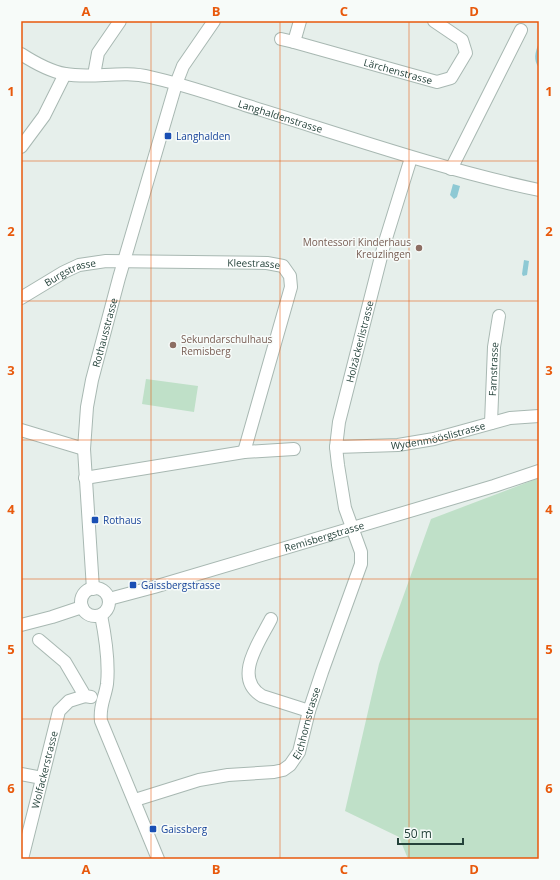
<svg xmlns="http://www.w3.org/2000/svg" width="560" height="880" viewBox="0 0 560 880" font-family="'Open Sans',sans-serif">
<rect width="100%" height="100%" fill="#e6efeb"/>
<g fill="#bfe0c8">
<polygon points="146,379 198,386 194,412 142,404"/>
<polygon points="539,478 539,859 408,859 399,837 345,811 379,664 431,519"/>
</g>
<g fill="#8ec9d4">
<path d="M539 43V68C533 60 535 52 539 43Z"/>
<polygon points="453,184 460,186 457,197 454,199 450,195"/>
<polygon points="524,260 529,261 527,275 523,276 522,274"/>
</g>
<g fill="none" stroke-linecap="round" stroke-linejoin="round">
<defs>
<g id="minor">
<path id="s1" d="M300 21 294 42 437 82 451 78 466 53 462 40 434 21"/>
<polyline points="281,39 294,42"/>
<path id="s2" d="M21 54C35 63 49 71 65 74 93 79 122 70 150 77 182 84 214 95 245 105 343 135 439 169 539 190"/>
<polyline points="94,75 98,53 120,21"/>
<polyline points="21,147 44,116 65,74"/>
<polyline points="451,169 521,30"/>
<path id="s3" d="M21 298 64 272 79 265 106 261 267 263 283 266 290 276 291 287 244 452"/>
<path id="s4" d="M491 423 494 347 499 316"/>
<polyline points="21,430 84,449"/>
<path id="s5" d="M336 447 398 445 434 439 510 418 539 416"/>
<polyline points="85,478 244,452 294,449"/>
<circle cx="95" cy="602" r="14"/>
<path id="s6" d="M93 589 84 449 87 407 92 380 119 278 176 84 183 66 214 21"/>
<path id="s7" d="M109 599 154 587 494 486 539 471"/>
<path d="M101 615C105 635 109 665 107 684 105 698 99 706 101 721L158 859"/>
<path d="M271 619C260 641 232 678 262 696L309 711"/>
<polyline points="21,625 52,617 82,607"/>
<polyline points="39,640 65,662 85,696 91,697"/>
<polyline points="21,774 42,778"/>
<path id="s8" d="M135 800 199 780 228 775 274 772 283 770 290 765 299 752 309 711 322 672 361 564V552L345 508 338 465 336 447 339 422 384 245 411 158"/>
<path id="s9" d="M22 859 59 711 69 701 85 696"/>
</g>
</defs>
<use href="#minor" stroke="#a8b8b2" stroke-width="14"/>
<use href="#minor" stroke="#fff" stroke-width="12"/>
</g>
<path fill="none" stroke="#e8590c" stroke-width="1" stroke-opacity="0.55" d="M151 21V859M280 21V859M409 21V859M21 161H539M21 301H539M21 440H539M21 579H539M21 719H539"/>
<g fill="#1a4fb4" stroke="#f7fbf9" stroke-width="1.5">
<rect x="164" y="132" width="8" height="8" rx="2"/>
<rect x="91" y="516" width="8" height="8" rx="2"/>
<rect x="129" y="581" width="8" height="8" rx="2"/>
<rect x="149" y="825" width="8" height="8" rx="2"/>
</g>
<g fill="#8d6e63" stroke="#f7fbf9" stroke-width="1.5">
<circle cx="419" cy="248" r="4"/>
<circle cx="173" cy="345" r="4"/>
</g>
<g text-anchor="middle" stroke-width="3" stroke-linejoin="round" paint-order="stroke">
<g font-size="10" fill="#24423a" stroke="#f7fbf9">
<text dy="4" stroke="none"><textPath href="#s1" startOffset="130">Lärchenstrasse</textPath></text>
<text dy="4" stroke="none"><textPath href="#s2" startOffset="270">Langhaldenstrasse</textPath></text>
<text dy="4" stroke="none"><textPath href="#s3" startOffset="242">Kleestrasse</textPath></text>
<text dy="4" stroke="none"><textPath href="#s3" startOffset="56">Burgstrasse</textPath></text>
<text dy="4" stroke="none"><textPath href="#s6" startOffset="259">Rothausstrasse</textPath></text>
<text dy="4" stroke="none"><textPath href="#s8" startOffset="603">Holzäckerlistrasse</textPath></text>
<text dy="4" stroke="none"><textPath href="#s4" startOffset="54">Farnstrasse</textPath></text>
<text dy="4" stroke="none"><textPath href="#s5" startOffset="103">Wydenmööslistrasse</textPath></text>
<text dy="4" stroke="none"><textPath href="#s7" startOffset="224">Remisbergstrasse</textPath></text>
<text dy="4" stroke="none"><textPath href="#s8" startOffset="206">Eichhornstrasse</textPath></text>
<text dy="4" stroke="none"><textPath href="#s9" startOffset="92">Wolfackerstrasse</textPath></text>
</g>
<g font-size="10" fill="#164399" stroke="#f7fbf9" text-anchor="start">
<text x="176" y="140">Langhalden</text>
<text x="103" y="524">Rothaus</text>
<text x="141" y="589">Gaissbergstrasse</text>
<text x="161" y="833">Gaissberg</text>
</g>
<g font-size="10" fill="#785e54" stroke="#f7fbf9" text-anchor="end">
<text x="411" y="246">Montessori Kinderhaus<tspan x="411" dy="12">Kreuzlingen</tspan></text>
<text x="181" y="343" text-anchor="start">Sekundarschulhaus<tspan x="181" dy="12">Remisberg</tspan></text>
</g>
</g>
<rect width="560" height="880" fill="none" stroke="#f7fbf9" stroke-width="44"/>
<path d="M398 838v6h65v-6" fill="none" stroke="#24423a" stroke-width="2"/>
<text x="404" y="838" font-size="12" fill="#24423a" stroke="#f7fbf9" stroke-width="3" paint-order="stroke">50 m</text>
<rect x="22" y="22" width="516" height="836" fill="none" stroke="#e8590c" stroke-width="1.5"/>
<g font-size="13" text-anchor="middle" font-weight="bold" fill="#e8590c">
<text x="86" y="16">A</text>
<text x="216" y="16">B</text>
<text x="344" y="16">C</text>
<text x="474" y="16">D</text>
<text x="11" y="96">1</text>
<text x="549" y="96">1</text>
<text x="11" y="236">2</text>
<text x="549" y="236">2</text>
<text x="11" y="375">3</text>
<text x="549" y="375">3</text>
<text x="11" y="514">4</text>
<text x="549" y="514">4</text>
<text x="11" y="654">5</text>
<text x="549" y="654">5</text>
<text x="11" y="793">6</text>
<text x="549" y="793">6</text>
<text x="86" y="874">A</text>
<text x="216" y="874">B</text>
<text x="344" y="874">C</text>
<text x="474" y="874">D</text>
</g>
</svg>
